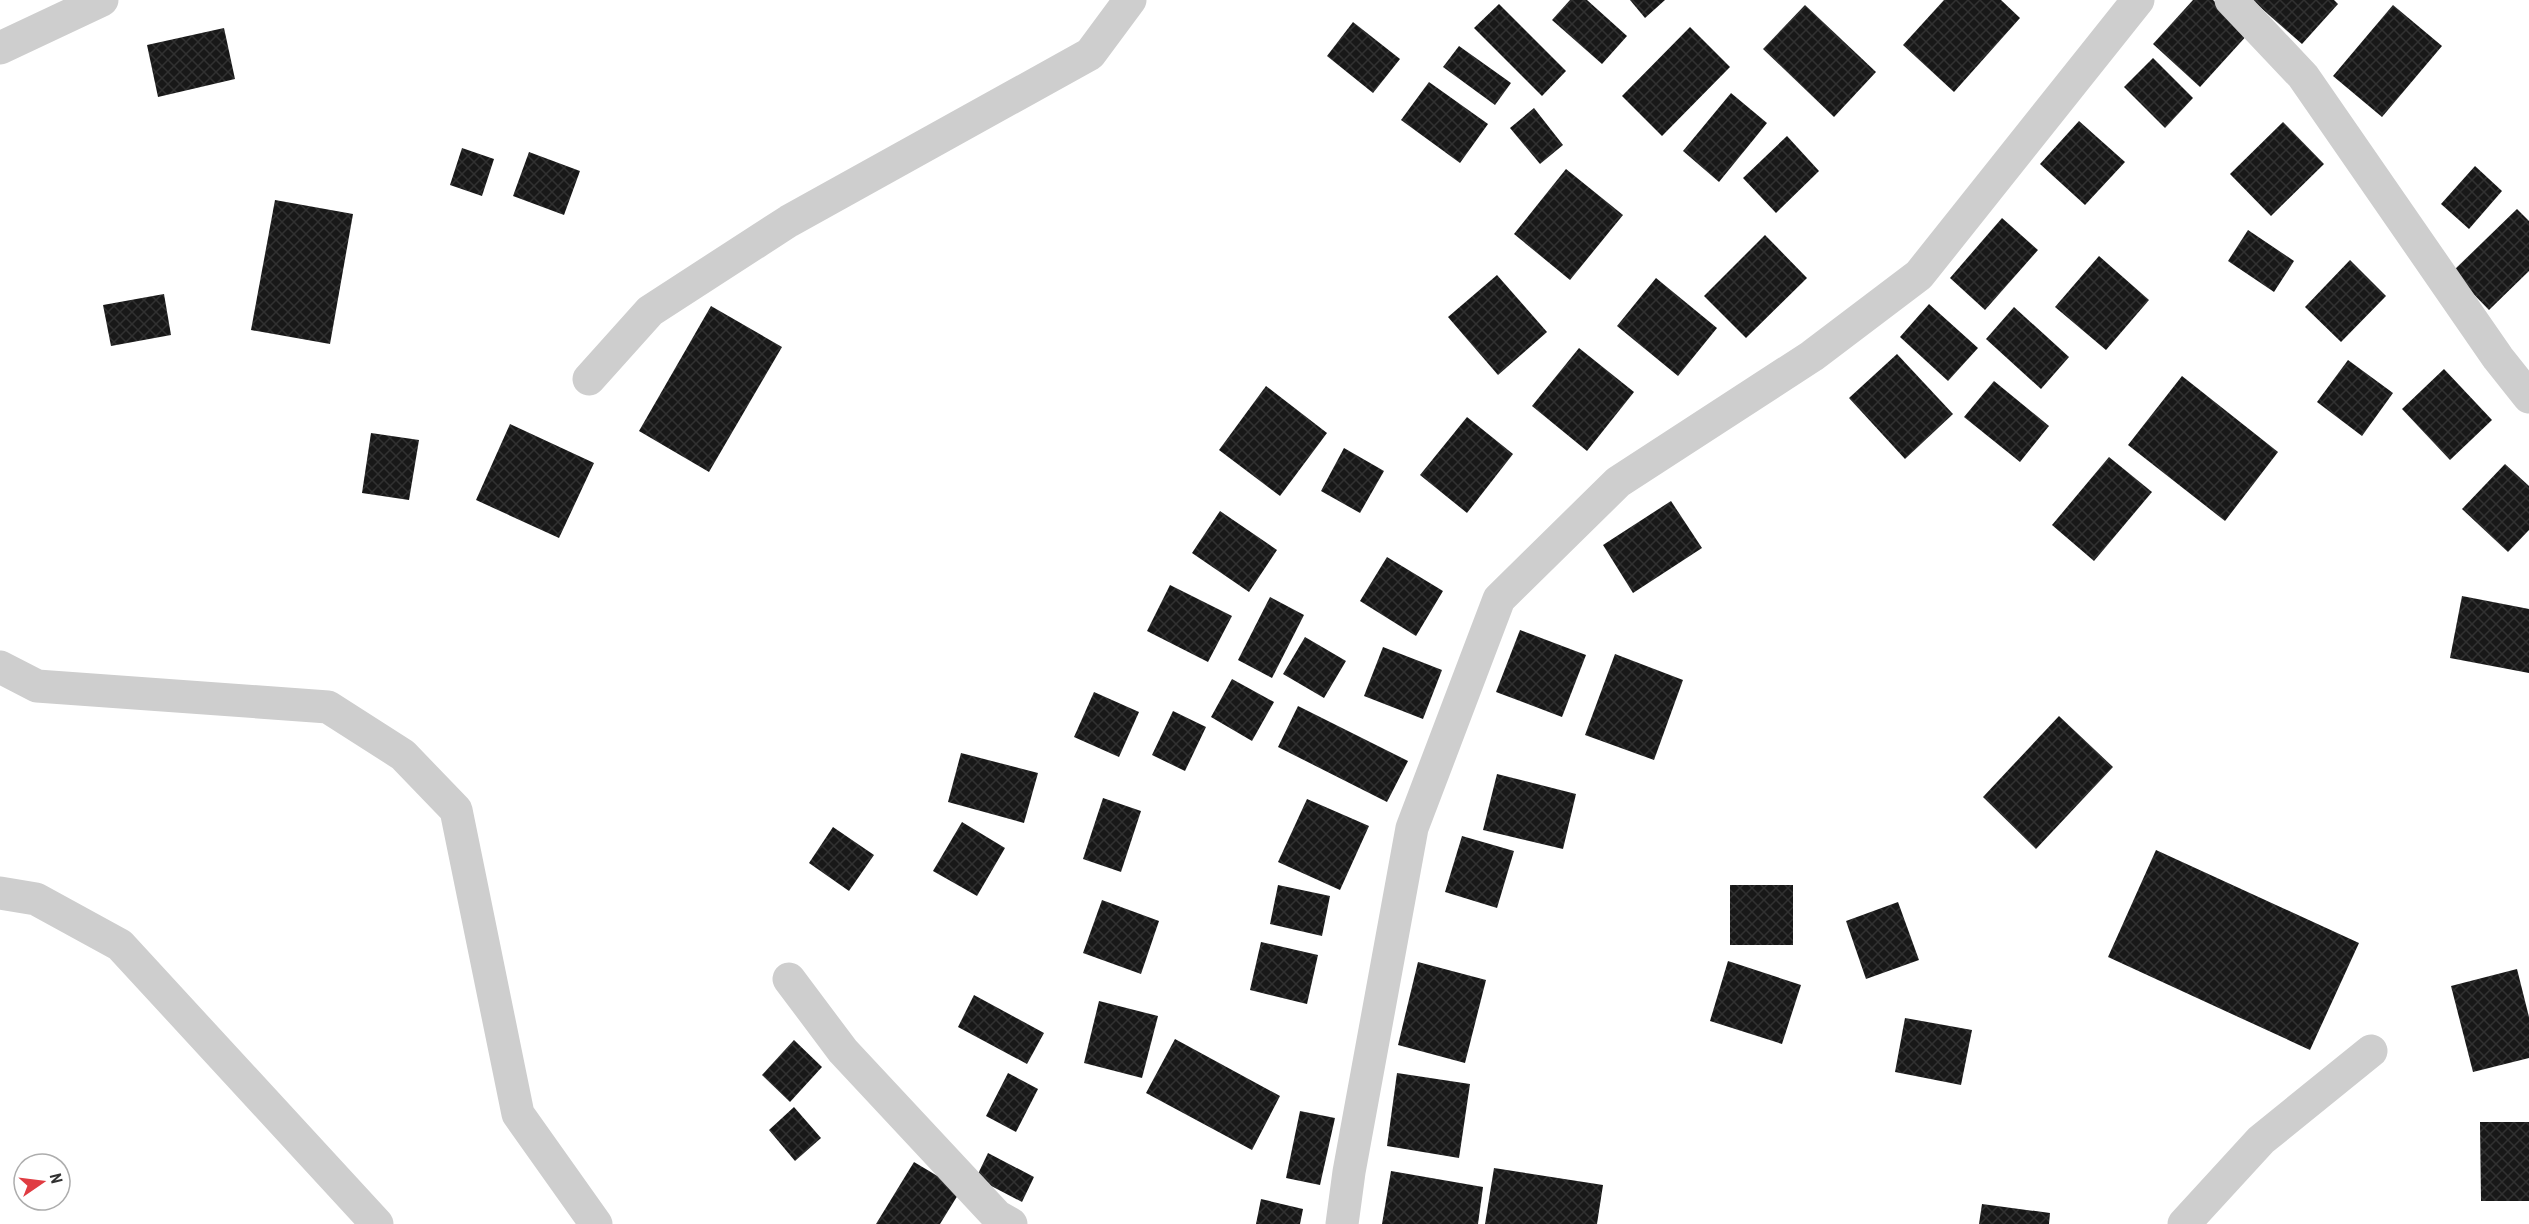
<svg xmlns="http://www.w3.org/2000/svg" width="2529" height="1224" viewBox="0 0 2529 1224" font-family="'Roboto Condensed',sans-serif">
<defs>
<pattern id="building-cross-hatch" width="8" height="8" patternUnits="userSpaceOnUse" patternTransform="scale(1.5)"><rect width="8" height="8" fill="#181818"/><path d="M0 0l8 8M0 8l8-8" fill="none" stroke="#313131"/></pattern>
</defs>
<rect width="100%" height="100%" fill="#fff"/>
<g fill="url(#building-cross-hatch)">
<polygon points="1570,0 1587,0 1627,36 1602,64 1552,20"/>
<polygon points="1630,0 1665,0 1645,18"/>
<polygon points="1944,0 2001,0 2020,18 1954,92 1903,45"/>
<polygon points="2193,0 2213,0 2249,33 2200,87 2153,44"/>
<polygon points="2252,0 2334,0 2338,4 2302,44"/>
<polygon points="1499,4 1566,71 1542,96 1474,28"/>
<polygon points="1805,5 1876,72 1834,117 1763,49"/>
<polygon points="2393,5 2442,46 2382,117 2333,76"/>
<polygon points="1353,22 1400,59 1373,93 1327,56"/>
<polygon points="1690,27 1730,67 1662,136 1622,96"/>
<polygon points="224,28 235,79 158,97 147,45"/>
<polygon points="1459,46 1511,83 1495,105 1443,67"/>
<polygon points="2153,58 2193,98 2165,128 2124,87"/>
<polygon points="1429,82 1488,124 1460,163 1401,120"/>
<polygon points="1731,93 1767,123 1719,182 1683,151"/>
<polygon points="1534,108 1563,145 1540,164 1510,128"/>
<polygon points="2079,121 2125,162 2085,205 2040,164"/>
<polygon points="2283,122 2324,164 2271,216 2230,174"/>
<polygon points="1787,136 1819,171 1776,213 1743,178"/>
<polygon points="462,148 494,159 482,196 450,185"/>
<polygon points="529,152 580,171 564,215 513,196"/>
<polygon points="2475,166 2502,191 2469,229 2441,204"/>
<polygon points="1566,169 1623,215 1570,280 1514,234"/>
<polygon points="275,200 353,214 330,344 251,330"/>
<polygon points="2517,209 2529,221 2529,271 2489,310 2452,272"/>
<polygon points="2002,218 2038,250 1985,310 1950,278"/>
<polygon points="2248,230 2294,261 2274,292 2228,261"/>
<polygon points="1765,235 1807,278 1746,338 1704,296"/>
<polygon points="2099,256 2149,300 2106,350 2055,307"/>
<polygon points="2350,260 2386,296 2341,342 2305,307"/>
<polygon points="1497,275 1547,332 1498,375 1448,317"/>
<polygon points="1656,278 1717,328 1678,376 1617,326"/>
<polygon points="164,294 171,335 111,346 103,305"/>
<polygon points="1929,304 1978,348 1948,381 1900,337"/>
<polygon points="711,306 782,347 709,472 639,431"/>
<polygon points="2014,307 2069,357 2041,389 1986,339"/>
<polygon points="1579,348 1634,392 1587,451 1532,406"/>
<polygon points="1897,354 1953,414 1905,459 1849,398"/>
<polygon points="2348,360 2393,393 2362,436 2317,402"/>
<polygon points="2444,369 2492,420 2450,460 2402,409"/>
<polygon points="2182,376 2278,452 2225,521 2128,445"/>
<polygon points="1994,381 2049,426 2020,462 1964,417"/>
<polygon points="1266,386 1327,433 1280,496 1219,450"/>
<polygon points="1467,417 1513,454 1467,513 1420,475"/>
<polygon points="510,424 594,463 559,538 476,500"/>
<polygon points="371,433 419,440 409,500 362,493"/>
<polygon points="1344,448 1384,471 1360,513 1321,491"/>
<polygon points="2109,457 2152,492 2094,561 2052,525"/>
<polygon points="2505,464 2529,486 2529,530 2508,552 2462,509"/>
<polygon points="1671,501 1702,548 1633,593 1603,545"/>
<polygon points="1220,511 1277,550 1249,592 1192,553"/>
<polygon points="1387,557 1443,591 1416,636 1360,601"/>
<polygon points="1170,585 1232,616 1208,662 1147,631"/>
<polygon points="2462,596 2529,609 2529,673 2450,658"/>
<polygon points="1270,597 1304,615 1272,678 1238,660"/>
<polygon points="1520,630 1586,655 1562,717 1496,692"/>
<polygon points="1305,637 1346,661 1324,698 1283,674"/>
<polygon points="1383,647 1442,670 1423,719 1364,696"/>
<polygon points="1615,654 1683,680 1654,760 1585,735"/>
<polygon points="1232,679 1274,702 1252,741 1211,717"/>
<polygon points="1094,692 1139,712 1119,757 1074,737"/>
<polygon points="1298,706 1408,761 1387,802 1278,747"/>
<polygon points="1173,711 1206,727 1185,771 1152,755"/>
<polygon points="2059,716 2113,767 2036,849 1983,797"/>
<polygon points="961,753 1038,773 1024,823 948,802"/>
<polygon points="1497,774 1576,794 1563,849 1483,830"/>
<polygon points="1103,798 1141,811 1121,872 1083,859"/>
<polygon points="1307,799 1369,826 1340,890 1278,862"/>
<polygon points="962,822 1005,848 977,896 933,871"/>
<polygon points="833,827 874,855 849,891 809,863"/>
<polygon points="1462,836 1514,851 1497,908 1445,892"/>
<polygon points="2156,850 2359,943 2310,1050 2108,957"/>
<polygon points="1278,885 1330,896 1322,936 1270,924"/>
<rect x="1730" y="885" width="63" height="60"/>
<polygon points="1102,900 1159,921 1141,974 1083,953"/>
<polygon points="1898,902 1919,960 1866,979 1846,921"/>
<polygon points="1261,942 1318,955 1307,1004 1250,990"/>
<polygon points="1728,961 1801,985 1782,1044 1710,1021"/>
<polygon points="1418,962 1486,980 1465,1063 1398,1045"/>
<polygon points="2517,969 2529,1017 2529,1058 2473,1072 2451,986"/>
<polygon points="974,995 1044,1033 1027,1064 958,1027"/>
<polygon points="1099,1001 1158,1016 1142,1078 1084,1063"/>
<polygon points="1905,1018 1972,1030 1961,1085 1895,1072"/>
<polygon points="1175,1039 1280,1096 1252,1150 1146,1093"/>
<polygon points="794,1040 822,1067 790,1102 762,1075"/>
<polygon points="1008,1073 1038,1089 1016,1132 986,1116"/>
<polygon points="1397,1073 1470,1084 1459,1158 1387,1146"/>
<polygon points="794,1107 821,1138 795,1161 769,1130"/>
<polygon points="1300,1111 1335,1118 1320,1185 1286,1178"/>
<polygon points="2480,1122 2529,1122 2529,1201 2481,1201"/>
<polygon points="988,1153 1034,1177 1022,1202 976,1178"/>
<polygon points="914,1162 961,1190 940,1224 876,1224"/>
<polygon points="1494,1168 1603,1185 1597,1224 1485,1224"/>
<polygon points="1391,1171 1483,1187 1478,1224 1382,1224"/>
<polygon points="1261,1199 1303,1209 1300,1224 1256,1224"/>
<polygon points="1982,1204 2050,1213 2049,1224 1979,1224"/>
</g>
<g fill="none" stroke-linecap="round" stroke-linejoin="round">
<g stroke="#cecece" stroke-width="33">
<polyline points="2231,0 2303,76 2498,358 2529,397"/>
<polyline points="0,48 102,0"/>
<polyline points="589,379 650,311 789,221 1090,54 1130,0"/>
<polyline points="0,667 37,686 328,707 403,755 456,810 518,1114 596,1224"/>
<polyline points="0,893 36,899 120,945 377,1224"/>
<polyline points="789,979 843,1051 997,1216 1011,1224"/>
<polyline points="1342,1224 1349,1172 1412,828 1499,599 1618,482 1812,356 1919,275 2138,0"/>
<polyline points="2184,1224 2261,1140 2371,1051"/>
</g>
</g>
<g transform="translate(42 1182) rotate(76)"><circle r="28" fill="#ffffff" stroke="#adadad" stroke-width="1.5"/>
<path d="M0-4.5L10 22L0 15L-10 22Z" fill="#e03c42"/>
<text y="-9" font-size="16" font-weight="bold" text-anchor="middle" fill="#313131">N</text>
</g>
</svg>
